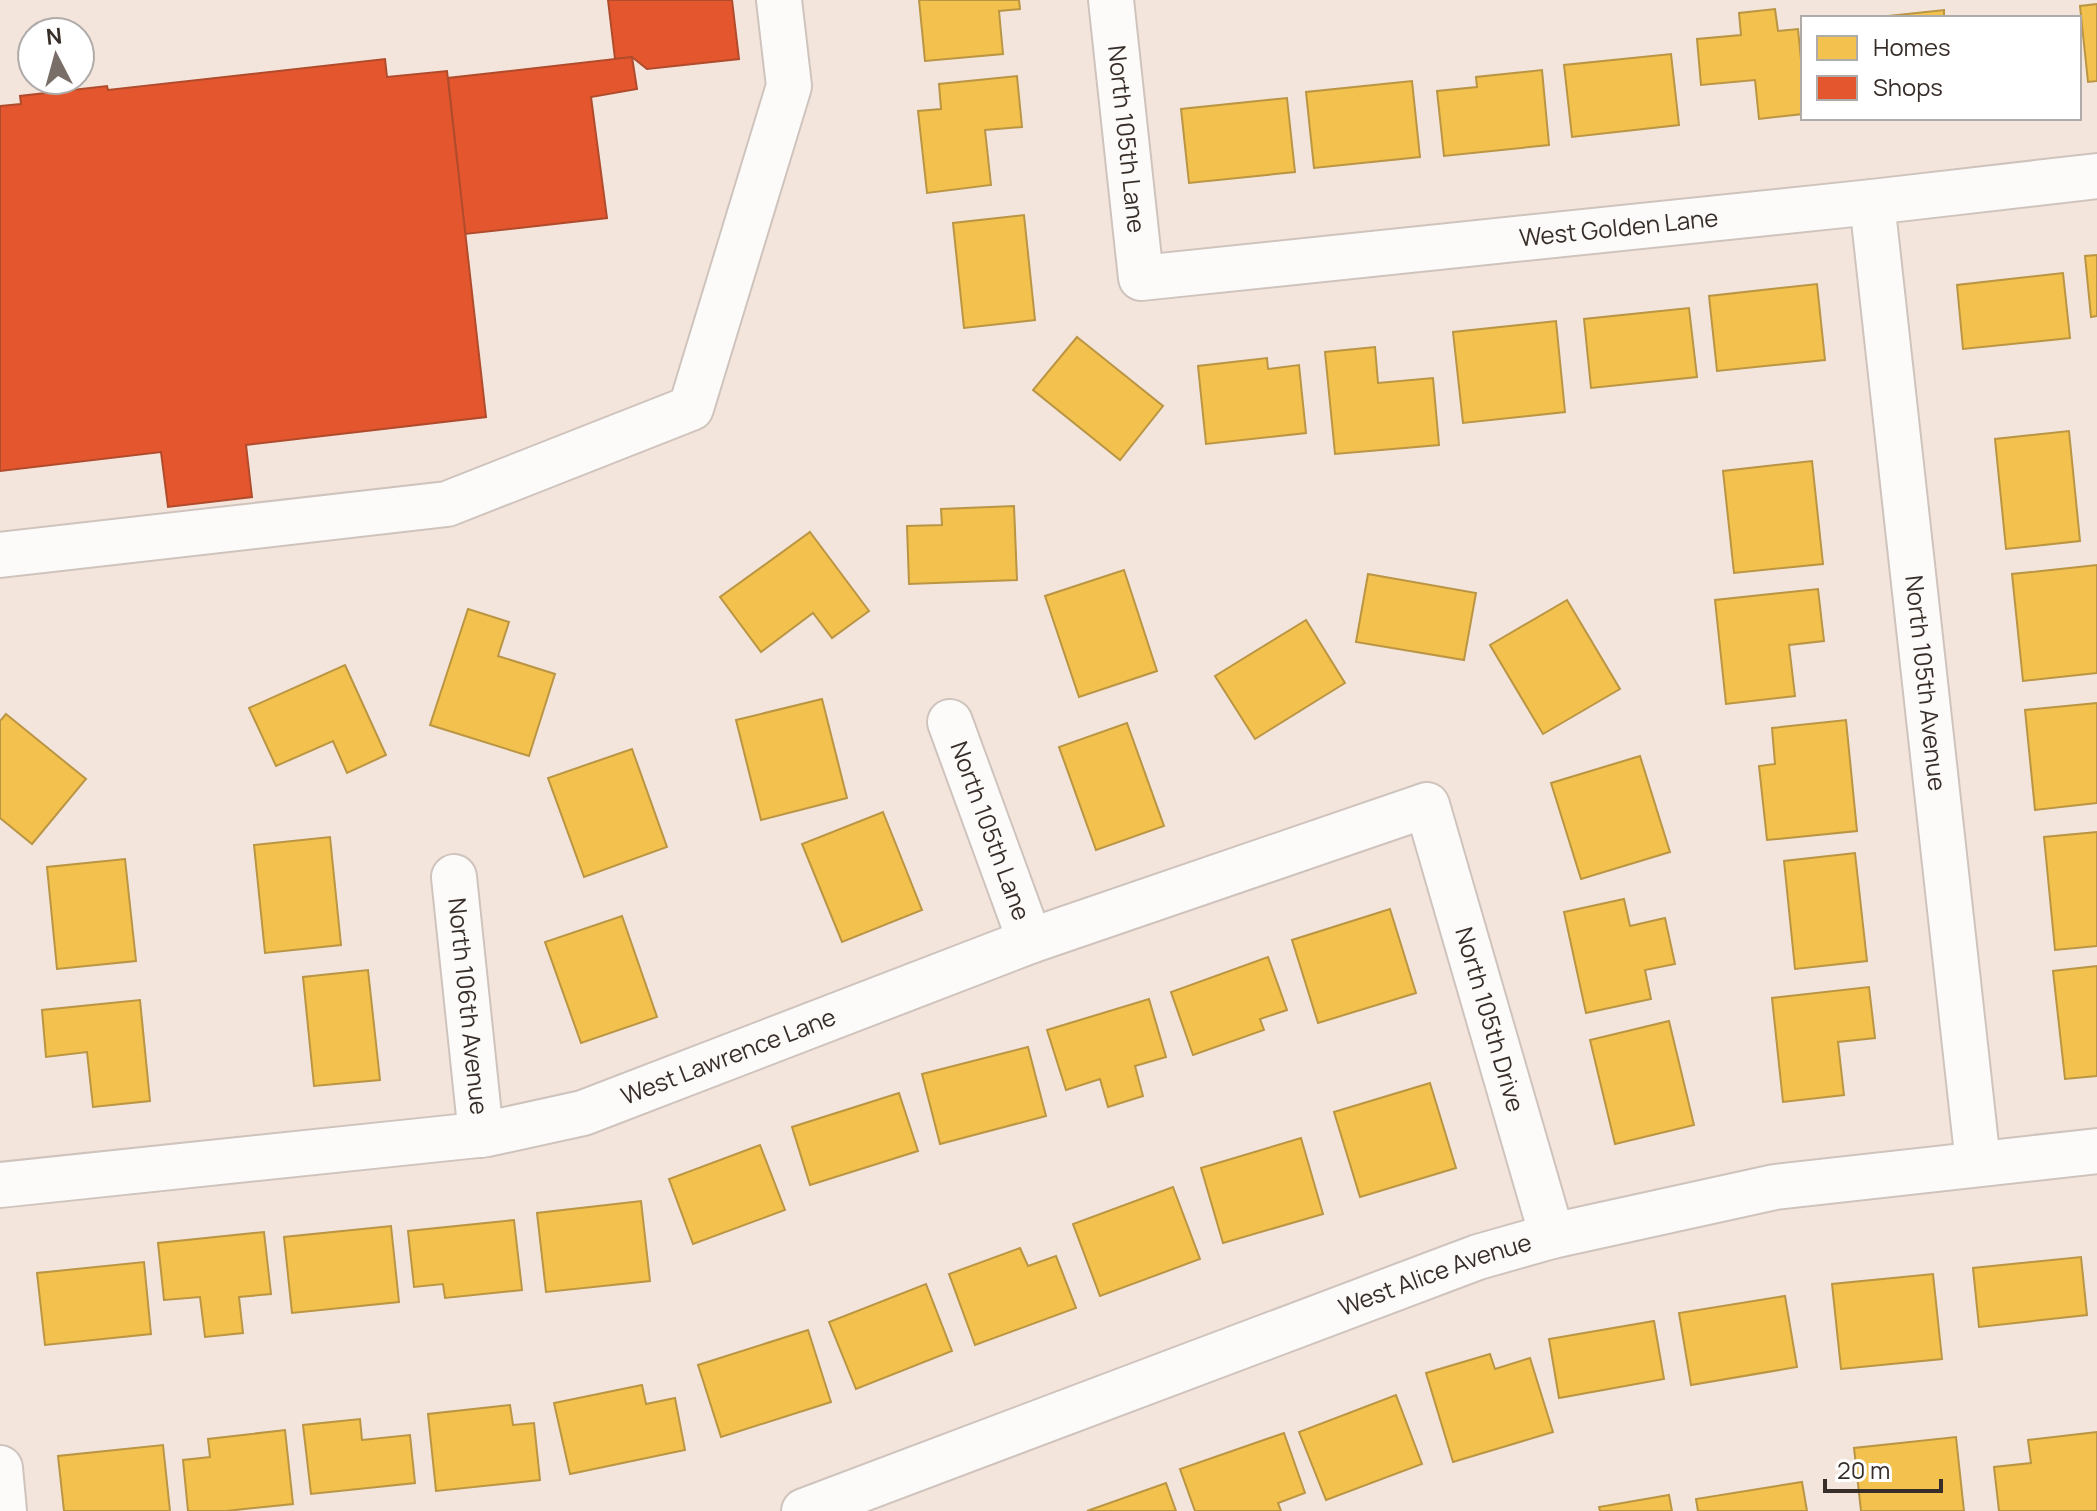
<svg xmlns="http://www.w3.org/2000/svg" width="2097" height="1511" viewBox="0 0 2097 1511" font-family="Manrope,sans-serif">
<rect width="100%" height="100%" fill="#f3e5dc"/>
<g fill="#f2c14e" stroke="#ba9543" stroke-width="2">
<polygon points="919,0 1019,0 1020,9 999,11 1003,54 925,61"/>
<polygon points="2097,4 2097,81 2088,82 2080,6"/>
<polygon points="1775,9 1778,31 1798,29 1803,81 1803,114 1759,119 1755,80 1701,85 1697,39 1741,35 1739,13"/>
<polygon points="1944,10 1944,18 1869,18"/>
<polygon points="1671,54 1679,125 1572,137 1564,65"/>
<polygon points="1542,70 1549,145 1444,156 1437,91 1477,87 1476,77"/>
<polygon points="1017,76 1022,127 985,130 991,185 927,193 918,111 941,109 939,84"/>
<polygon points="1412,81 1420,157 1314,168 1306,92"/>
<polygon points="1287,98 1295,172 1189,183 1181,109"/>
<polygon points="1024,215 1035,320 964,328 953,223"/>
<polygon points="2097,255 2097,316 2091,317 2085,256"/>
<polygon points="2063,273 2070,338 1963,349 1957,285"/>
<polygon points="1817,284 1825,360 1717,371 1709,296"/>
<polygon points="1689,308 1697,377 1591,388 1584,319"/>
<polygon points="1556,321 1565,412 1463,423 1453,332"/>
<polygon points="1077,337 1163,406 1120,460 1033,390"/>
<polygon points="1375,347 1378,383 1433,378 1439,445 1335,454 1325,352"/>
<polygon points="1267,358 1268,369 1299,365 1306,433 1206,444 1198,366"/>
<polygon points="2069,431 2080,541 2006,549 1995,439"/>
<polygon points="1812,461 1823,564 1734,573 1723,471"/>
<polygon points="1014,506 1017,580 909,584 907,526 942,525 941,509"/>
<polygon points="810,532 869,611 832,638 813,613 761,652 720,597"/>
<polygon points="2097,565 2097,673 2023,681 2012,574"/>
<polygon points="1124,570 1157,671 1079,697 1045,596"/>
<polygon points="1368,574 1476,593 1464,660 1356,642"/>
<polygon points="1818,589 1824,641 1789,645 1795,696 1726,704 1715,600"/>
<polygon points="1567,600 1620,689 1543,734 1490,645"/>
<polygon points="468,609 509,622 498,656 555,674 529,756 430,725"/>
<polygon points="1306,620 1345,683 1255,739 1215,676"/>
<polygon points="345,665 386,755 347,773 333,741 276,766 249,708"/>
<polygon points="822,699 847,798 761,820 736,720"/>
<polygon points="2097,703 2097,803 2035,810 2025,710"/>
<polygon points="6,714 86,779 32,844 0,818 0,721"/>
<polygon points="1846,720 1857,831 1767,840 1759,766 1775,764 1772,728"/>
<polygon points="1127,723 1164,826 1096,850 1059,747"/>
<polygon points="632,749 667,847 584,877 548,778"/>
<polygon points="1640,756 1670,852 1581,879 1551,783"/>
<polygon points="883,812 922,910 842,942 802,844"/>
<polygon points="2097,832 2097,946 2055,950 2044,837"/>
<polygon points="330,837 341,945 265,953 254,845"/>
<polygon points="1855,853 1867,961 1795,969 1784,861"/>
<polygon points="125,859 136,961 57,969 47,867"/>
<polygon points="1624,899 1630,926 1665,918 1675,964 1645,970 1651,999 1586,1013 1564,912"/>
<polygon points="1390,909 1416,993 1318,1023 1292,940"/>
<polygon points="622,916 657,1017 581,1043 545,942"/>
<polygon points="1268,957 1287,1010 1260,1019 1264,1030 1193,1055 1171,992"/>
<polygon points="2097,966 2097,1076 2065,1079 2053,971"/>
<polygon points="368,970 380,1080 314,1086 303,977"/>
<polygon points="1869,987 1875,1038 1838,1042 1844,1095 1783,1102 1772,998"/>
<polygon points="1149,999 1166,1057 1135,1066 1143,1096 1108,1107 1100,1079 1066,1090 1047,1030"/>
<polygon points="140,1000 150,1101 93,1107 87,1052 46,1057 42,1010"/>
<polygon points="1669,1021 1694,1125 1615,1144 1590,1040"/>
<polygon points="1028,1047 1046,1116 940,1144 922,1074"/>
<polygon points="1430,1083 1456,1168 1360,1197 1334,1112"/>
<polygon points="899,1093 918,1151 810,1185 792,1127"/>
<polygon points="1301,1138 1323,1214 1223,1243 1201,1168"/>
<polygon points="760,1145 785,1210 693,1244 669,1179"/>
<polygon points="1173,1187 1200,1259 1100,1296 1073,1224"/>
<polygon points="641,1201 650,1281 546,1292 537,1213"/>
<polygon points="514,1220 522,1290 445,1298 443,1284 414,1287 408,1231"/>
<polygon points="391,1226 399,1302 292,1313 284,1237"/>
<polygon points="264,1232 271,1294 239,1297 243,1333 205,1337 200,1297 164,1300 158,1243"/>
<polygon points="1020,1248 1028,1266 1056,1256 1076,1308 975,1345 949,1274"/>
<polygon points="2081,1257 2087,1315 1979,1327 1973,1268"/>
<polygon points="144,1262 151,1334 45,1345 37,1273"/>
<polygon points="1933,1274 1942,1359 1841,1369 1832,1284"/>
<polygon points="926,1284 952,1351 856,1389 829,1322"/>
<polygon points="1785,1296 1797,1367 1691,1385 1679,1313"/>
<polygon points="1654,1321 1664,1379 1559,1398 1549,1339"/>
<polygon points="808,1330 831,1402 721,1437 698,1365"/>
<polygon points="1490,1354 1495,1369 1530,1358 1553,1432 1453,1462 1426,1373"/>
<polygon points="642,1385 646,1404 675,1398 685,1450 570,1474 554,1403"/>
<polygon points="1396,1395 1422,1464 1326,1500 1299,1432"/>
<polygon points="510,1405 513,1425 534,1423 540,1480 436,1491 428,1414"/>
<polygon points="360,1419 362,1440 410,1435 415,1483 311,1494 303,1425"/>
<polygon points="285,1430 293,1504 226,1511 188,1511 183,1460 210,1457 208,1439"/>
<polygon points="2097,1432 2097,1511 1999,1511 1994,1467 2031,1463 2028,1440"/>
<polygon points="1284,1433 1305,1493 1278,1503 1281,1511 1195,1511 1180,1469"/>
<polygon points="1956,1437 1964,1511 1861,1511 1854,1448"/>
<polygon points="163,1445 170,1511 64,1511 58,1456"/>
<polygon points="1802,1482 1807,1511 1698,1511 1696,1499"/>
<polygon points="1166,1483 1176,1511 1087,1511"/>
<polygon points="1669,1495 1672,1511 1600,1511 1599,1507"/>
</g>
<g fill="#e4572e" stroke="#b04b2c" stroke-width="2">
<polygon points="608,0 732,0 739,59 647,69 632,57 615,59"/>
<polygon points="632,57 637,89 591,97 607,218 465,234 448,78"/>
<polygon points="385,59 387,77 447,71 486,417 246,445 252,497 168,507 161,452 0,471 0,106 21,104 20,96 107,86 108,90"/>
</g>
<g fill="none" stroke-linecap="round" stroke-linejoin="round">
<defs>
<g id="minor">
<path id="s1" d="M1111 0 1141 278 1872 202 2097 176"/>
<path id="s2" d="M1872 202 1978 1163"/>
<polyline points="0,555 447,504 691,408 789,86 779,0"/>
<path id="s3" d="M950 722 1030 941"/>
<path id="s4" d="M454 877 481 1135"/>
<path id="s5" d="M0 1185 487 1134 583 1113 1030 941 1427 805 1552 1236"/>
<polyline points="0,1468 4,1511"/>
<path id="s6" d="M804 1511 1478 1257 1552 1236 1775 1187 2097 1151"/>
</g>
</defs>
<use href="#minor" stroke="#cfc4bd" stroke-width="48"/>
<use href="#minor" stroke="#fdfbfa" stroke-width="44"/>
</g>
<g text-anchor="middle" stroke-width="8" stroke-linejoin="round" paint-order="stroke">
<g font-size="24" fill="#382e29" stroke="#fff">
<text dy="8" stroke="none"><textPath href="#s1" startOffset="140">North 105th Lane</textPath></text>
<text dy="8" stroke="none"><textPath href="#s1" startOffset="760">West Golden Lane</textPath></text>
<text dy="8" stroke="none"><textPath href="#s2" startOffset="484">North 105th Avenue</textPath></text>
<text dy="8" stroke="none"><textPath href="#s3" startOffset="116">North 105th Lane</textPath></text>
<text dy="8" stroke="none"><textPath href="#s4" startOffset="130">North 106th Avenue</textPath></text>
<text dy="8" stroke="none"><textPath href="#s5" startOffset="1710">North 105th Drive</textPath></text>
<text dy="8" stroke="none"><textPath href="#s5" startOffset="744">West Lawrence Lane</textPath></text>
<text dy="8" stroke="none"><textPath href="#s6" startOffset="674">West Alice Avenue</textPath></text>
</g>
</g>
<rect x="1801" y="16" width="280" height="104" fill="#ffffff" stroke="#afaba9" stroke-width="2"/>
<rect x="1817" y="36" width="40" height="24" fill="#f2c14e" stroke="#afaba9" stroke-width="2"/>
<text x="1873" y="56" font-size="24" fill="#382e29">Homes</text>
<rect x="1817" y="76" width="40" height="24" fill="#e4572e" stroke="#afaba9" stroke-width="2"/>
<text x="1873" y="96" font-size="24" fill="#382e29">Shops</text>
<g transform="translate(56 56) rotate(354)"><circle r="38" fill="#ffffff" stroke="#afaba9" stroke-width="2"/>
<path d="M0-6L14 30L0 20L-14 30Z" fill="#796e68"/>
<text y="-12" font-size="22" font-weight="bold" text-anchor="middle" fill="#382e29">N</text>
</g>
<path d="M1825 1479v12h116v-12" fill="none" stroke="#382e29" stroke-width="4"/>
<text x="1837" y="1479" font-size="24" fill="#382e29" stroke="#ffffff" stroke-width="6" paint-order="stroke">20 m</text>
</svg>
